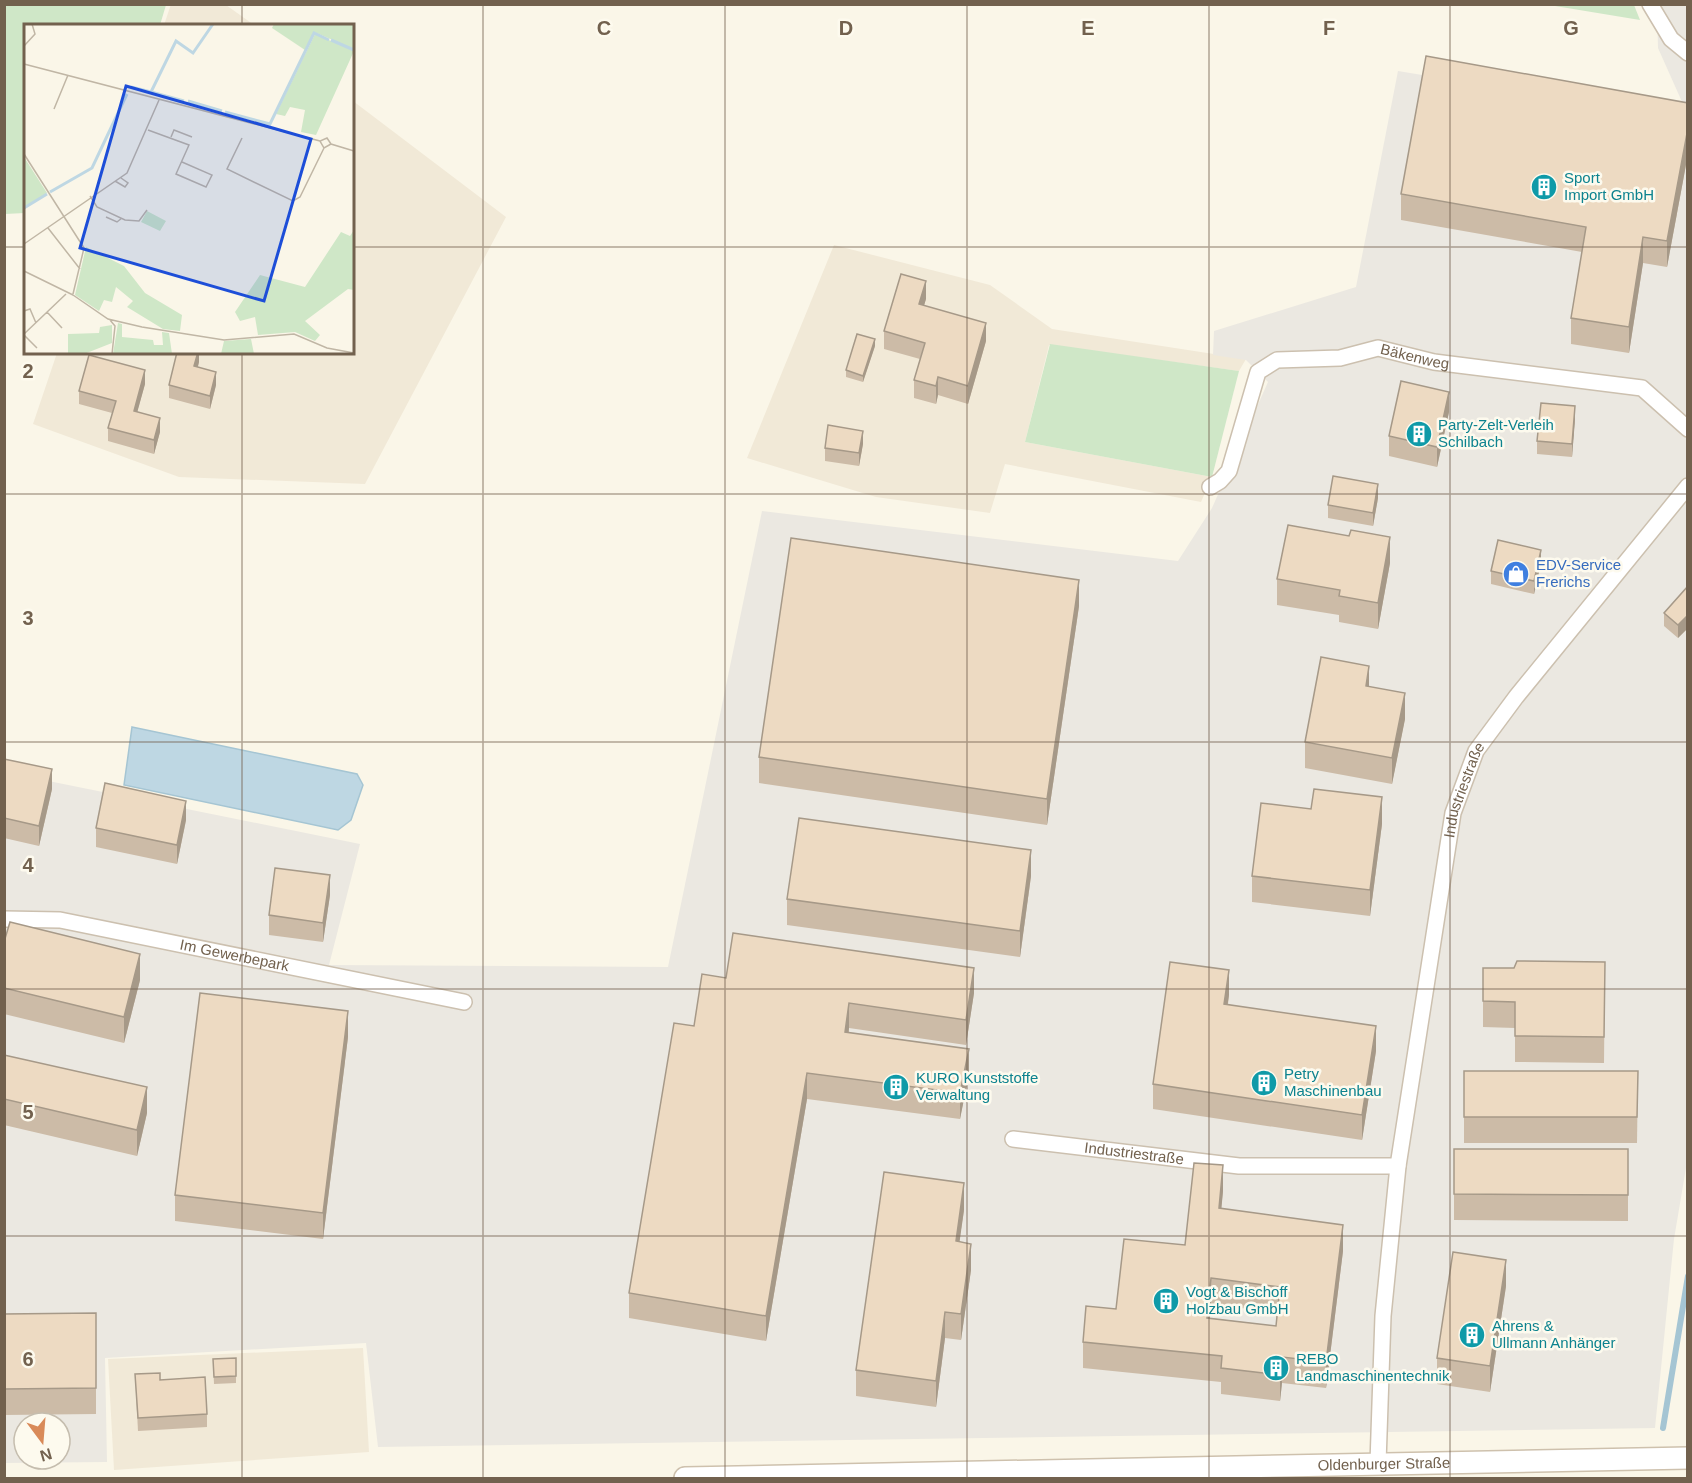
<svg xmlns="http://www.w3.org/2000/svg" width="1692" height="1483" viewBox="0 0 1692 1483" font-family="Arial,sans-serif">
<rect width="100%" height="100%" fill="#faf6e8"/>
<g fill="#f1e9d7">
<polygon points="171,4 226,5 254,25 164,25"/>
<polygon points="353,101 506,217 365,484 179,477 33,424 57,353 352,352"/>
<polygon points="834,245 990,285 1052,329 1246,359 1239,371 1049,345 1025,442 1212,477 1201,502 1005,464 990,513 876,497 747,458"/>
<polygon points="363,1348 369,1452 114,1470 108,1359"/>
</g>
<g fill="#ebe8e1" fill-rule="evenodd">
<polygon points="1657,5 1687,5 1687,113 1658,48"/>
<path d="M1398 71 1687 119 1688 1156 1674 1239 1655 1428 378 1447 366 1343 105 1358 107 1462 5 1463 4 772 360 844 329 965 668 967 762 511 1178 561 1212 508 1268 382 1246 360 1213 355 1214 331 1356 287ZM24 1423H60V1459H24Z"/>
</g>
<g fill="#cfe7c7">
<polygon points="4,5 166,5 160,25 26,26 25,213 5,214"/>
<polygon points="1549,5 1634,5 1640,20"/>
<polygon points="1050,344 1239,371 1212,477 1025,442"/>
</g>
<polygon fill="#bed7e3" stroke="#a5c5d3" stroke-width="1.5" points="132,727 357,774 363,785 351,820 338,830 124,785"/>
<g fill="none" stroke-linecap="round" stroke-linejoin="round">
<polyline stroke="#a5c5d3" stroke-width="6" points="1663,1428 1688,1276"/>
<defs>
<g id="minor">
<polyline points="1650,4 1671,39 1688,53"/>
<path id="s1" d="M1210 487 1220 481 1229 471 1258 372 1277 360 1340 358 1378 348 1434 362 1642 388 1688 429"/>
<path id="s2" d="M4 919 60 920 464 1002"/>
<path id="s3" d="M1013 1139 1239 1166H1398"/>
<path id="s4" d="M1378 1463 1383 1316 1398 1166 1453 813 1476 751 1516 697 1688 486"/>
</g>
<g id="secondary">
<path id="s5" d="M685 1478 1688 1458"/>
</g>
</defs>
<use href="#minor" stroke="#ccc0af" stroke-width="18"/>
<use href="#secondary" stroke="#cec1ad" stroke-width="24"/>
<use href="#minor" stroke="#fff" stroke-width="15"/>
<use href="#secondary" stroke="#fff" stroke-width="21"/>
</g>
<g fill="#ccbba7" fill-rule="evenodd">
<polygon points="1688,103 1688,154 1667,267 1643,263 1629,353 1571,344 1571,318 1582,252 1401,220 1401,194"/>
<polygon points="926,299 924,305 986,341 968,404 938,395 936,404 914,398 914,380 920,359 884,349 884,331"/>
<polygon points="1688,325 1688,347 1686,346 1686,326"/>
<polygon points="875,346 863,382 846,377 846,370"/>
<polygon points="199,352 199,362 198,367 216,385 210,409 169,398 169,385"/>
<polygon points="145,384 137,412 160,432 154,454 108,441 108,428 112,413 79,404 79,391"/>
<polygon points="1449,412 1437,467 1389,456 1389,436"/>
<polygon points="1575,419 1572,457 1537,454 1537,441"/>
<polygon points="863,444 859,466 825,461 825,448"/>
<polygon points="1378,498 1373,526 1328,518 1328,505"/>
<polygon points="1390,563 1378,629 1339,622 1339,615 1277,605 1277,579"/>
<polygon points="1541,563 1534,594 1491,584 1491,571"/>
<polygon points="1688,586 1688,628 1678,638 1664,626 1664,613"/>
<polygon points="1079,606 1047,825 759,783 759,757"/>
<polygon points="1369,687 1405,719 1392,784 1305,768 1305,742"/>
<polygon points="4,759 52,789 39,846 4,838"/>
<polygon points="186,820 177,864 96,847 96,828"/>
<polygon points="1382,824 1370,916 1252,902 1252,876"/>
<polygon points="1031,876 1020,957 787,925 787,899"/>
<polygon points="330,895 323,942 269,935 269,915"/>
<polygon points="4,942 140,980 124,1043 4,1014"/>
<polygon points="1605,962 1604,1063 1515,1062 1515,1028 1483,1027 1483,968 1514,968"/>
<polygon points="726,978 974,993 966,1045 849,1028 849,1033 969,1074 960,1119 807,1099 766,1341 629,1318 629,1293 694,1026"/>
<polygon points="1229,995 1228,1004 1376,1051 1362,1140 1153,1109 1153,1084"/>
<polygon points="348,1037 323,1239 175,1221 175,1195"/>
<polygon points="4,1055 147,1113 137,1156 4,1125"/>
<polygon points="1464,1071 1638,1071 1637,1143 1464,1143"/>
<polygon points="1454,1149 1628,1149 1628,1221 1454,1220"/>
<path d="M1223 1191 1221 1209 1343 1251 1326 1388 1282 1383 1280 1401 1221 1394V1382L1083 1368V1342L1116 1309 1185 1245ZM1211 1304 1277 1313 1276 1326 1210 1318Z"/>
<polygon points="964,1210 959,1242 971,1270 961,1340 945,1338 936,1407 856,1396 856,1370"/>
<polygon points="1506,1286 1490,1392 1437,1384 1437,1358"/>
<polygon points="96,1313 96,1414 4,1415 4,1314"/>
<polygon points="236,1358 236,1383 214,1384 213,1359"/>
<polygon points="135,1374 160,1380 207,1414 207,1427 138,1431"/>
</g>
<g fill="#a69988">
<polygon points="1688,128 1688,154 1667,267 1667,241"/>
<polygon points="1643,237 1643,263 1629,353 1629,327"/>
<polygon points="926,281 926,299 919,322 919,304"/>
<polygon points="986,323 986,341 968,404 968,386"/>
<polygon points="875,339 875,346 863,382 863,376"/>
<polygon points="198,352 199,352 199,362 194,379 194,366"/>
<polygon points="145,370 145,384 134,424 134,411"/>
<polygon points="216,372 216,385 210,409 210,396"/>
<polygon points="938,377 938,395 936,404 936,386"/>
<polygon points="1449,392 1449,412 1437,467 1437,447"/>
<polygon points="1575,406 1575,419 1572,457 1572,444"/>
<polygon points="160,418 160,432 154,454 154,440"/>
<polygon points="863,431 863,444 859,466 859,453"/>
<polygon points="1378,484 1378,498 1373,526 1373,513"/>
<polygon points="1390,537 1390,563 1378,629 1378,603"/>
<polygon points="1541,550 1541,563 1534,594 1534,581"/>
<polygon points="1079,580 1079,606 1047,825 1047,799"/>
<polygon points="1688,615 1688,628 1678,638 1678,625"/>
<polygon points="1369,666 1369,692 1366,686"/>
<polygon points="1405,693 1405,719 1392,784 1392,758"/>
<polygon points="52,769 52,789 39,846 39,826"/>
<polygon points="1382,797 1382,824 1370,916 1370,890"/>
<polygon points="186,801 186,820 177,864 177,845"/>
<polygon points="1031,850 1031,876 1020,957 1020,931"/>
<polygon points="330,875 330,895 323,942 323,923"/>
<polygon points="140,954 140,980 124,1043 124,1017"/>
<polygon points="974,968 974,993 966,1045 966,1020"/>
<polygon points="1229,970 1229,995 1224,1028 1224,1004"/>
<polygon points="849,1003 849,1028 845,1057 845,1032"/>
<polygon points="348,1011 348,1037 323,1239 323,1213"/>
<polygon points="1376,1026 1376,1051 1362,1140 1362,1115"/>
<polygon points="969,1049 969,1074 960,1119 960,1093"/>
<polygon points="807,1073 807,1099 766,1341 766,1316"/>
<polygon points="147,1087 147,1113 137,1156 137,1130"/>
<polygon points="1223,1165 1223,1191 1219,1234 1219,1208"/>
<polygon points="964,1183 964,1210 956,1267 956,1241"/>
<polygon points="1343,1225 1343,1251 1326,1388 1326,1362"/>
<polygon points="971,1244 971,1270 961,1340 961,1314"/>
<polygon points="1506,1260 1506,1286 1490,1392 1490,1366"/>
<polygon points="1211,1278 1211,1304 1207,1344 1207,1318"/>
<polygon points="945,1312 945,1338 936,1407 936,1381"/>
<polygon points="1282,1357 1282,1383 1280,1401 1280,1375"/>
</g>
<g fill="#eddac2" stroke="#a69988" stroke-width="1.5" fill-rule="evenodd">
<polygon points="1426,56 1688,103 1688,128 1667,241 1643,237 1629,327 1571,318 1586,227 1401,194"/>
<polygon points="901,274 926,281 919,304 986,323 968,386 938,377 936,386 914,380 925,343 884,331"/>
<polygon points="857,334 875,339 863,376 846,370"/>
<polygon points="177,352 198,352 194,366 216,372 210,396 169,385"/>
<polygon points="89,355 145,370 134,411 160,418 154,440 108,428 116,401 79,391"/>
<polygon points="1401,381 1449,392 1437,447 1389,436"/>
<polygon points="1541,403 1575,406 1572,444 1537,441"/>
<polygon points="828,425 863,431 859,453 825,448"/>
<polygon points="1333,476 1378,484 1373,513 1328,505"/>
<polygon points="1288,525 1349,536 1351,530 1390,537 1378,603 1339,596 1340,590 1277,579"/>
<polygon points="791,538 1079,580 1047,799 759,757"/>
<polygon points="1498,540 1541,550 1534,581 1491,571"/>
<polygon points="1688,586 1688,615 1678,625 1664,613"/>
<polygon points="1321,657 1369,666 1366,686 1405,693 1392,758 1305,742"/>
<polygon points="4,759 52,769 39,826 4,818"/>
<polygon points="105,783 186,801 177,845 96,828"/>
<polygon points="1314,789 1382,797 1370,890 1252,876 1261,803 1311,809"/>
<polygon points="799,818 1031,850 1020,931 787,899"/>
<polygon points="275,868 330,875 323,923 269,915"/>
<polygon points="10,922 140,954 124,1017 4,988 4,942"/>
<polygon points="733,933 974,968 966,1020 849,1003 845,1032 969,1049 960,1093 807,1073 766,1316 629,1293 674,1023 694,1026 702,974 726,978"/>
<polygon points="1517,961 1605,962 1604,1037 1515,1036 1515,1002 1483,1001 1483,968 1514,968"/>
<polygon points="1170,962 1229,970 1224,1004 1376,1026 1362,1115 1153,1084"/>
<polygon points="200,993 348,1011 323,1213 175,1195"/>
<polygon points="4,1055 147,1087 137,1130 4,1099"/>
<polygon points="1464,1071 1638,1071 1637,1117 1464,1117"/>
<polygon points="1454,1149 1628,1149 1628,1195 1454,1194"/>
<path d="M1194 1163 1223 1165 1219 1208 1343 1225 1326 1362 1282 1357 1280 1375 1221 1368 1222 1356 1083 1342 1086 1306 1116 1309 1124 1239 1185 1245ZM1211 1278 1280 1287 1276 1326 1207 1318Z"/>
<polygon points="884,1172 964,1183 956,1241 971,1244 961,1314 945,1312 936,1381 856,1370"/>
<polygon points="1453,1252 1506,1260 1490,1366 1437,1358"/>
<polygon points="96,1313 96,1388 4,1389 4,1314"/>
<polygon points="236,1358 236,1376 214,1377 213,1359"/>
<polygon points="160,1373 160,1380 205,1377 207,1414 138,1418 135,1374"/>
</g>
<path fill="none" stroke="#72614e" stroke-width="1.5" stroke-opacity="0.55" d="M242 4V26M483 4V1478M725 4V1478M967 4V1478M1209 4V1478M1450 4V1478M4 247H26M352 247H1688M242 352V1478M4 494H1688M4 742H1688M4 989H1688M4 1236H1688"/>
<defs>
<symbol id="building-disc" viewBox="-11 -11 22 22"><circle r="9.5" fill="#0f9aa8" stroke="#fdfaee"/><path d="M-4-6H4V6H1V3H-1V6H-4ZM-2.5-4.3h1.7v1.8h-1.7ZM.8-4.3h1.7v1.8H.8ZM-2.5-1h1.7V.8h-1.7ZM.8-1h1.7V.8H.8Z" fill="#fff"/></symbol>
<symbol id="shop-disc" viewBox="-11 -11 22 22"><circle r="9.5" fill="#3f7fe0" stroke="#fdfaee"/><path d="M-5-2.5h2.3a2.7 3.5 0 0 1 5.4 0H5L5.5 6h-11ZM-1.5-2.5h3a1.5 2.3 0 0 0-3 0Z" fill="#fff"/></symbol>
</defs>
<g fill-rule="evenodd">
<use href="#building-disc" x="1529" y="172" width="30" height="30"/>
<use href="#building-disc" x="1404" y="419" width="30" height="30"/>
<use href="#shop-disc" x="1501" y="559" width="30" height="30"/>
<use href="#building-disc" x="1249" y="1068" width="30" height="30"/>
<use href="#building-disc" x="881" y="1072" width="30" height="30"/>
<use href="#building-disc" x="1151" y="1286" width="30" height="30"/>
<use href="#building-disc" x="1457" y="1320" width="30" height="30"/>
<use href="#building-disc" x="1261" y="1353" width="30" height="30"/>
</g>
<g text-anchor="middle" stroke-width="5" stroke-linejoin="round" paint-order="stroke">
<g font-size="15" fill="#0d838f" stroke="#fdfaee" text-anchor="start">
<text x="1564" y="183">Sport<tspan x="1564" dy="17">Import GmbH</tspan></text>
<text x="1438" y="430">Party-Zelt-Verleih<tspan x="1438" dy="17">Schilbach</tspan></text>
<text x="1284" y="1079">Petry<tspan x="1284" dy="17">Maschinenbau</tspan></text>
<text x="916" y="1083">KURO Kunststoffe<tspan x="916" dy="17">Verwaltung</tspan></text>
<text x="1186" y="1297">Vogt &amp; Bischoff<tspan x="1186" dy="17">Holzbau GmbH</tspan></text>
<text x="1492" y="1331">Ahrens &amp;<tspan x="1492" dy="17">Ullmann Anhänger</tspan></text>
<text x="1296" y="1364">REBO<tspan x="1296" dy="17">Landmaschinentechnik</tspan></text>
</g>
<g font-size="15" fill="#72614e" stroke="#fdfaee">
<text dy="5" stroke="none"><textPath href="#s1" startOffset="291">Bäkenweg</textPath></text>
<text dy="5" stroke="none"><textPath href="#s4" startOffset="680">Industriestraße</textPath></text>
<text dy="5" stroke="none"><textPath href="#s2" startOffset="234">Im Gewerbepark</textPath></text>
<text dy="5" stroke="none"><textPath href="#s3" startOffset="122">Industriestraße</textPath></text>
<text dy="5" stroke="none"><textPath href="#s5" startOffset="699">Oldenburger Straße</textPath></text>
</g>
<g font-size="15" fill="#366cbe" stroke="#fdfaee" text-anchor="start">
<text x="1536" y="570">EDV-Service<tspan x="1536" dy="17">Frerichs</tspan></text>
</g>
</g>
<g transform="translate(24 24)">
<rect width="330" height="330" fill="#faf6e8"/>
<path d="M250 0H330V25L290 8 281 26 248 4ZM291 10 330 27 292 111 277 108 281 86 266 83 261 92 252 90ZM0 133 23 169 0 184ZM123 187 142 197 136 207 117 198ZM330 206V266L324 265 281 297 296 311 291 317 271 308 234 311 231 293 216 297 211 288 236 251 281 263 317 208 326 212ZM62 223 100 242 121 269 158 291 156 307 139 305 103 283 109 277 92 263 88 278 80 276 75 287 51 271ZM94 299 98 300V313L129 316 130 321H139L138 308 145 309 148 330H89ZM88 301V319L60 330H44V310L75 309 76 303ZM227 315 230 330H197L200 317Z" fill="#cfe7c7"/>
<path fill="none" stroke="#bed7e3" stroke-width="3" d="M307 16 330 26M107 63 127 68 152 17 169 29 189 0M127 68 160 77M164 77 198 87M201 88 246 100 290 9 305 16M26 168 68 144 103 70M0 184 23 170"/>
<path fill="none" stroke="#c0b6a5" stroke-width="1.5" d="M0 22 11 10 8 0M0 40 296 117M30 85 44 51M124 106 165 121 152 150 182 163 188 151 158 138M147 113 150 106 168 113M218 114 203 145 269 177 276 173 300 124M307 120 300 124 296 117 303 114 307 120 330 127M0 130 60 224 49 270M91 157 101 163 104 159 97 154M66 172 73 183 101 196 115 197 123 186M82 193 93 198 98 194M24 204 56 245M0 220 103 149 135 76M0 247 49 271M49 271 84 295 118 303 200 316 270 310 303 324 330 329M0 287 6 285 12 299M23 288 38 304M86 296 91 302 88 330M0 310 42 270M0 311 13 324"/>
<path fill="#1d4ed8" fill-opacity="0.15" stroke="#1d4ed8" stroke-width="3" d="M102 62 287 115 240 277 56 224Z"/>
<rect width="330" height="330" fill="none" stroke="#72614e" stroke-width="3"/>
</g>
<g font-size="20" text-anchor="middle" font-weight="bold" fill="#72614e" stroke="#fdfaee" stroke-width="5" stroke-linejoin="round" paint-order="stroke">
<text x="604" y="35">C</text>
<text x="846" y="35">D</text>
<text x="1088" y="35">E</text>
<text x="1329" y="35">F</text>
<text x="1571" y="35">G</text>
<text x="28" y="378">2</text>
<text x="28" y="625">3</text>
<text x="28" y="872">4</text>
<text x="28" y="1119">5</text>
<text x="28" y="1366">6</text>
</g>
<rect width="1692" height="1483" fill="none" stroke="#72614e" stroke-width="12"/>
<g transform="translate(42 1441) rotate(164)"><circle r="28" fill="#fdfaee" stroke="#c5bdae" stroke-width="1.5"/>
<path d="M0-4.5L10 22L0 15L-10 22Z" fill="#d98a58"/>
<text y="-9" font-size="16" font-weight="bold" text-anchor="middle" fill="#72614e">N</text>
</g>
</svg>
